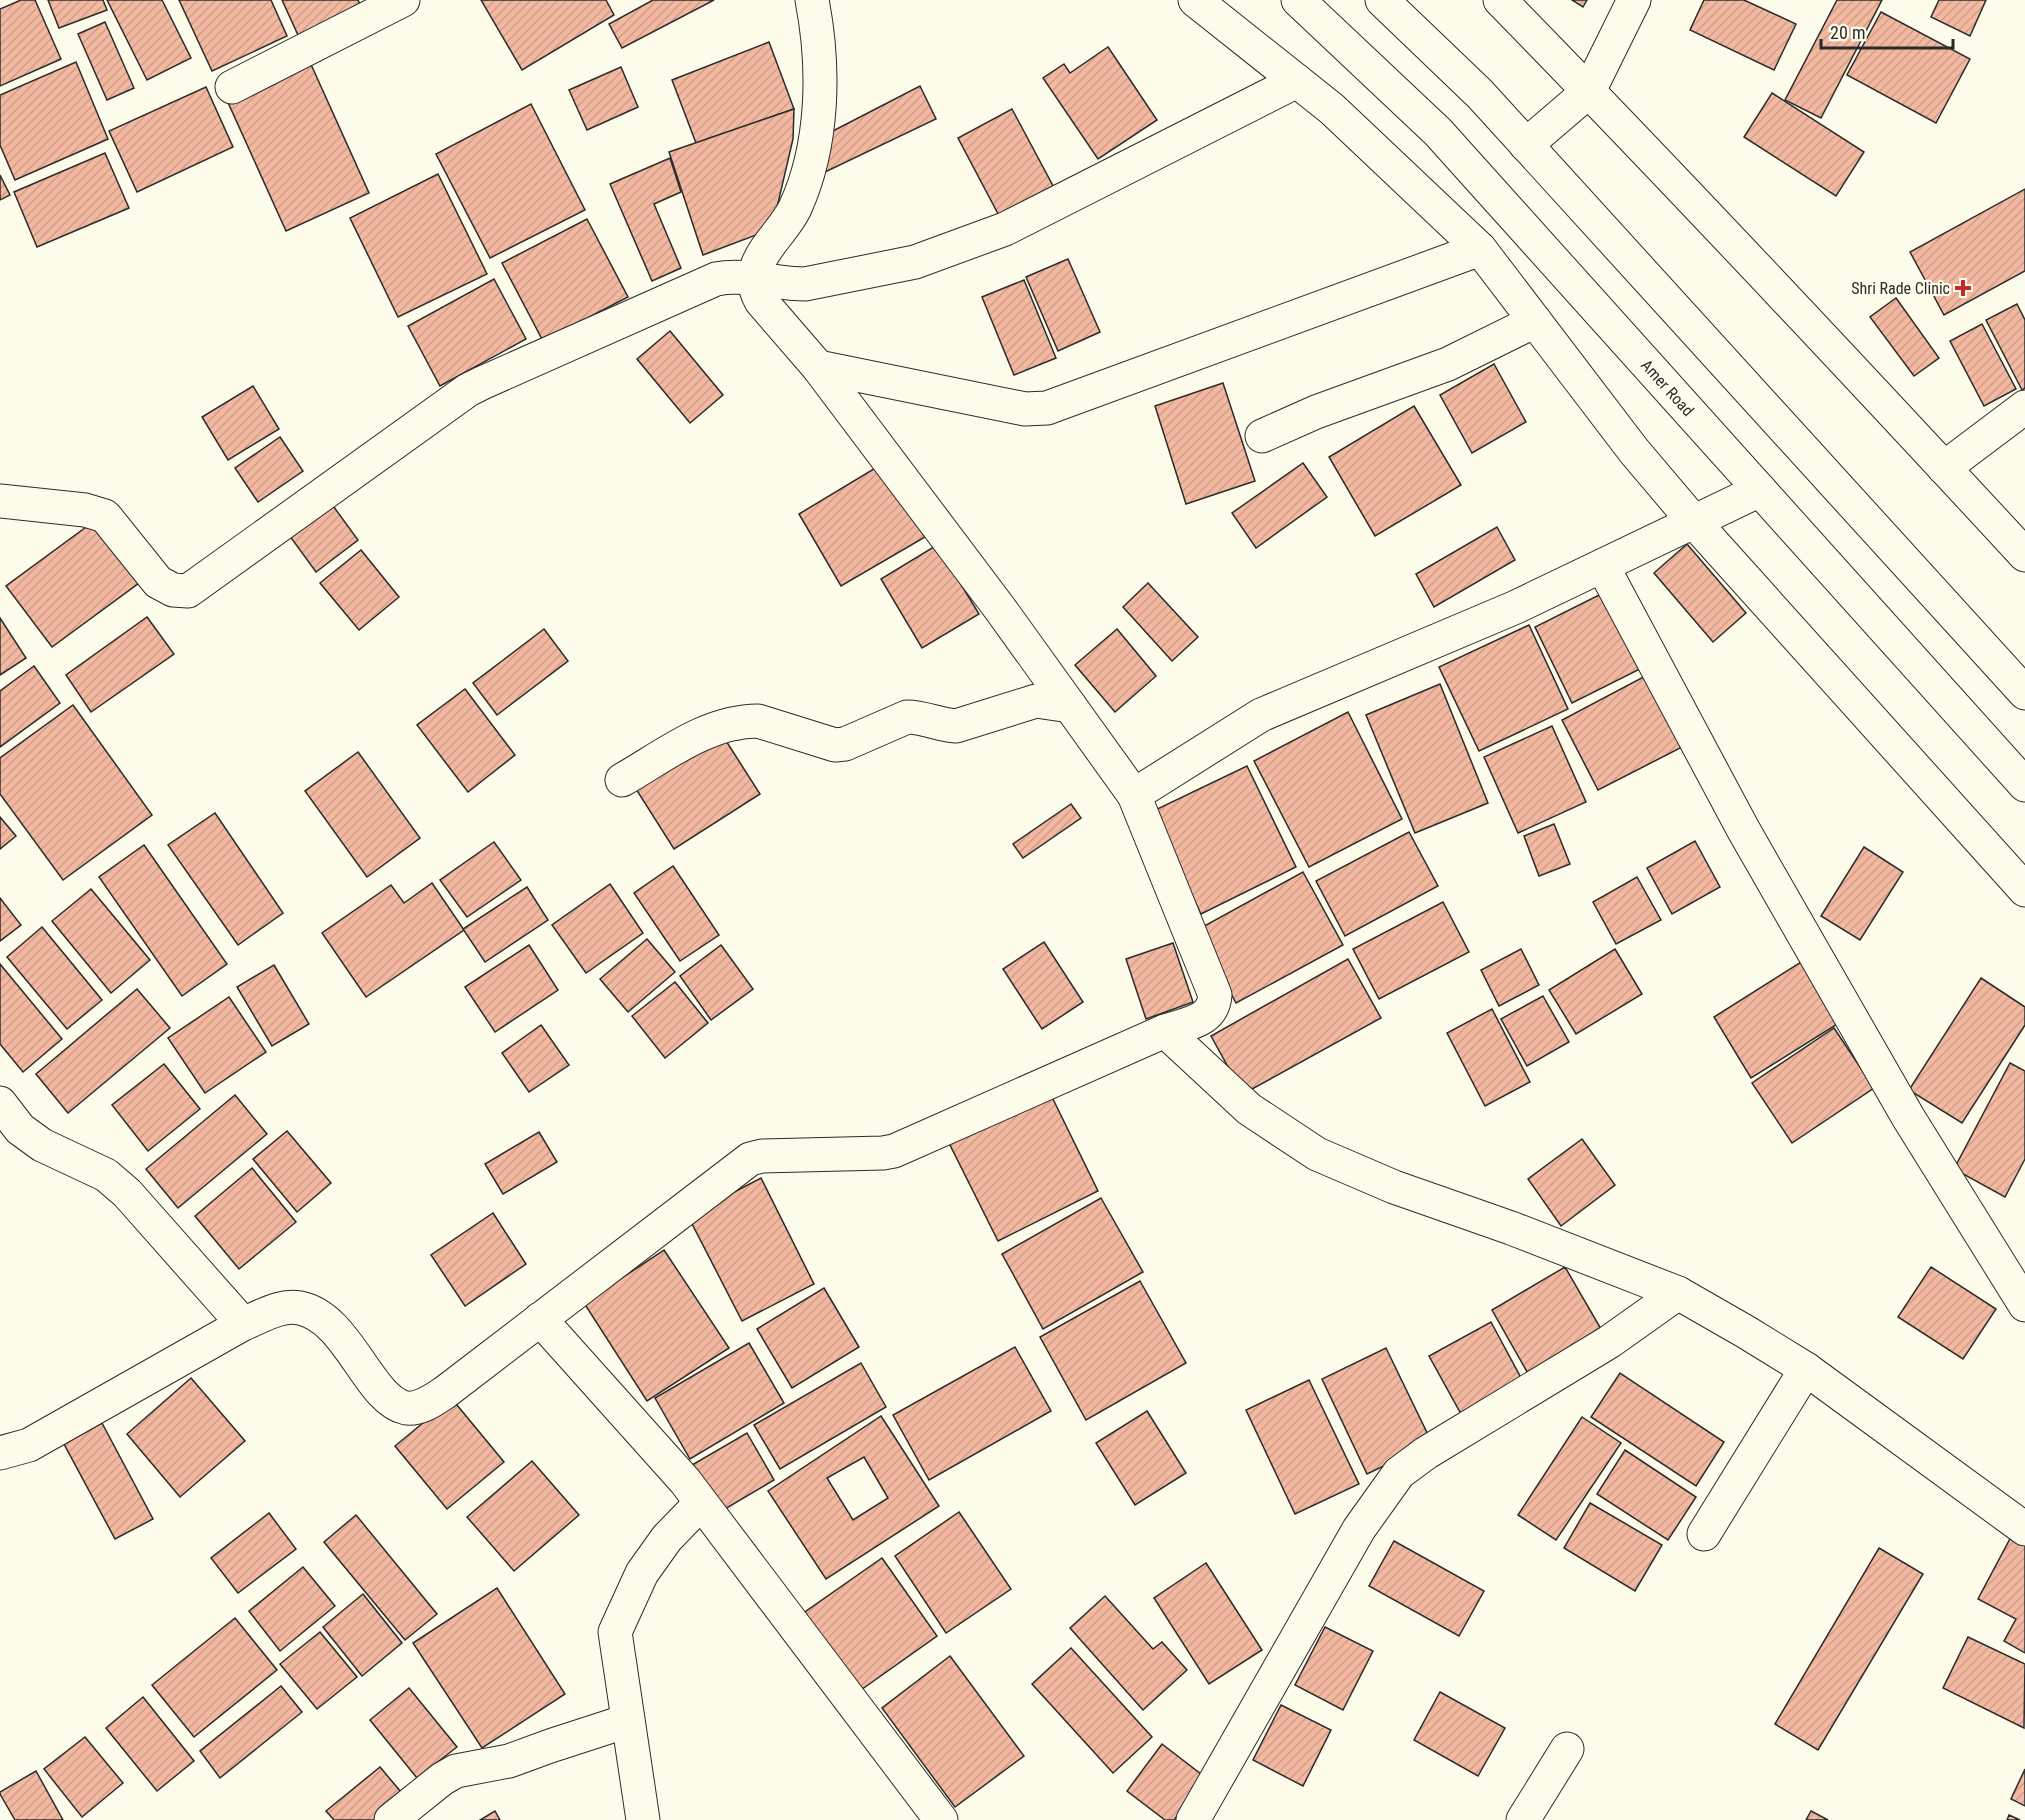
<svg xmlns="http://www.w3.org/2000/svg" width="2025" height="1820" viewBox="0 0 2025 1820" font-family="'Roboto Condensed',sans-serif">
<defs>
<pattern id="building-hatch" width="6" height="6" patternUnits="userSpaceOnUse" patternTransform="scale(1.5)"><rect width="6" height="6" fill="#f2b8a0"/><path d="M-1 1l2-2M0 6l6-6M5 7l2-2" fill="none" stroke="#d09e8a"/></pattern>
</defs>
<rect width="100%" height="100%" fill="#fdfbea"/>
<g fill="url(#building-hatch)" stroke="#2b2b2b" stroke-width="1.5" fill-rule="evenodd">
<polygon points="21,0 35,0 61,59 0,86 0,9"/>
<polygon points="48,0 103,0 107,10 59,28"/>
<polygon points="107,0 162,0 191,58 147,80"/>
<polygon points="179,0 271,0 287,36 212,71"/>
<polygon points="282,0 358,0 361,6 298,35"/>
<polygon points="481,0 606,0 614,15 522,70"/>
<polygon points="653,0 714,0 622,48 609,24"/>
<polygon points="1572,0 1587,0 1583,7"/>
<polygon points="1704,0 1744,0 1796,24 1774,70 1690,30"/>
<polygon points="1837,0 1882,0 1821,118 1785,100"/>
<polygon points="1939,0 1986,0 1970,36 1931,17"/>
<polygon points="1881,12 1970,59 1936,123 1847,75"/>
<polygon points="105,22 134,88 107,100 78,34"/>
<polygon points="769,42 794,109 696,143 672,80"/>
<polygon points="1108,47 1157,120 1098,159 1043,78 1064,64 1070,73"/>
<polygon points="309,60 369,193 286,231 226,98"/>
<polygon points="76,62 108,139 15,180 0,145 0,95"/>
<polygon points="621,67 638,107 587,130 569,90"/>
<polygon points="920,86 936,119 823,173 827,134"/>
<polygon points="206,87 233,147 137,192 109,131"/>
<polygon points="1772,93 1864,152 1836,196 1744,137"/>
<polygon points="531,104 585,210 490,258 436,154"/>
<polygon points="794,109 793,139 772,229 703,255 669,152"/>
<polygon points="1012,109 1059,197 1005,227 958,138"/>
<polygon points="105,153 129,208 37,247 14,192"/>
<polygon points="670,158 681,192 654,204 681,268 652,281 610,184"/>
<polygon points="438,174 487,274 398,317 350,218"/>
<polygon points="0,175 10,195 0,200"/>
<polygon points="2025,189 2025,271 1944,315 1910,252"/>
<polygon points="587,219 628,297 543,341 502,263"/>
<polygon points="1068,259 1100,332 1058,351 1026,277"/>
<polygon points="494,279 526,339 440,386 408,326"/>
<polygon points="1024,280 1056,358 1014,375 982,297"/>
<polygon points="1896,298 1939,358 1914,376 1870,317"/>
<polygon points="2017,304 2025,320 2025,388 2022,390 1986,320"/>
<polygon points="1982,324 2016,389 1984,406 1950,341"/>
<polygon points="670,331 723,395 690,423 637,359"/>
<polygon points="1494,364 1526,422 1472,453 1440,395"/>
<polygon points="1223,383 1255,481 1186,504 1155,406"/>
<polygon points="253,386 279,429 228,460 202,417"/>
<polygon points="1414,406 1461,485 1375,536 1329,457"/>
<polygon points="280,437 303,471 258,502 235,468"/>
<polygon points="1303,463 1327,497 1256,548 1232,513"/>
<polygon points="882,464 925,537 841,586 799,514"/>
<polygon points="331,503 358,540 316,572 289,535"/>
<polygon points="93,522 139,583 52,647 6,586"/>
<polygon points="1497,527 1515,560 1434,607 1416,574"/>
<polygon points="1687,544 1746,613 1713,642 1654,573"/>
<polygon points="937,545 979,614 922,648 881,579"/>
<polygon points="361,550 399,597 359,630 320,583"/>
<polygon points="1148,583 1198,637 1172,661 1123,607"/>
<polygon points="1613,588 1650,664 1572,703 1535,627"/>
<polygon points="147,617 174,654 91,712 66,675"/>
<polygon points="0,618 26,658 0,675"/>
<polygon points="1529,625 1568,709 1479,751 1439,667"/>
<polygon points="544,629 568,661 497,715 473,683"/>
<polygon points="1117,629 1156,676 1115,712 1075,665"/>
<polygon points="34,666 60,703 0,747 0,691"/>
<polygon points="1651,673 1688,744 1598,790 1562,720"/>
<polygon points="1440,684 1488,803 1415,833 1366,715"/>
<polygon points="465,689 515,755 468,792 417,725"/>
<polygon points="73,705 152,815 63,880 0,794 0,758"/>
<polygon points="1348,712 1402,819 1309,867 1254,761"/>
<polygon points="1552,726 1586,802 1518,833 1484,757"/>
<polygon points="721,733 760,794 674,849 636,789"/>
<polygon points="358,752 420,838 367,877 305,791"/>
<polygon points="1247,766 1296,867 1201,914 1151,812"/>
<polygon points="1071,804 1081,818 1023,858 1013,844"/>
<polygon points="215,813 283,913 238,945 168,845"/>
<polygon points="0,817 16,836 0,849"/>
<polygon points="1554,824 1570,864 1539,876 1524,836"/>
<polygon points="1409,832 1438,886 1345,936 1316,881"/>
<polygon points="1695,841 1720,887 1672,914 1647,868"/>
<polygon points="494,842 521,880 467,917 440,880"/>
<polygon points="144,845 227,964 182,996 99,877"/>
<polygon points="1864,847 1903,872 1860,940 1821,916"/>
<polygon points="673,866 719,935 680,961 634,893"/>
<polygon points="1303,872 1343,945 1236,1003 1197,930"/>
<polygon points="1637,877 1661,920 1616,944 1593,902"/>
<polygon points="432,883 464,930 366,997 322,933 391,885 404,903"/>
<polygon points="610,884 643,933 586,973 552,925"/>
<polygon points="527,887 548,920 485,962 463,929"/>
<polygon points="91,889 150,960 111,993 52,921"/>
<polygon points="0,898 21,925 0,941"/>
<polygon points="1443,902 1469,952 1379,999 1353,949"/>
<polygon points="42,927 102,1000 67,1029 7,957"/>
<polygon points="647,939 675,972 628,1012 600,979"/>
<polygon points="1044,942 1083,1002 1042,1029 1003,969"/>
<polygon points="1173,943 1193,1002 1146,1019 1126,959"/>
<polygon points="529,945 558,990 495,1032 465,987"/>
<polygon points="721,945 753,989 711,1020 680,976"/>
<polygon points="1521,949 1539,985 1499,1006 1481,970"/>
<polygon points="1615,949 1642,994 1576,1034 1549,990"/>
<polygon points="1809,957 1847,1018 1751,1078 1714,1017"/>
<polygon points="1348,959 1381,1018 1243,1094 1211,1036"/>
<polygon points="0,964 62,1039 23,1072 0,1044"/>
<polygon points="274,965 309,1024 272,1046 237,987"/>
<polygon points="1981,978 2025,1007 2025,1025 1962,1123 1909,1090"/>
<polygon points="675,982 708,1023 665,1058 632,1016"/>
<polygon points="137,989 170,1028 68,1113 36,1074"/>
<polygon points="1543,996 1569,1042 1527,1066 1501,1019"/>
<polygon points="229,997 266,1052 205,1093 168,1038"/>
<polygon points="1492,1009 1530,1082 1485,1106 1447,1033"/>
<polygon points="541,1025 569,1065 529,1092 502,1053"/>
<polygon points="1834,1028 1874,1088 1792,1143 1752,1083"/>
<polygon points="2010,1063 2025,1071 2025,1159 2005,1197 1954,1169"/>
<polygon points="164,1064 200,1109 148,1151 112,1105"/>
<polygon points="1050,1093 1098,1191 998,1241 949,1143"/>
<polygon points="235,1095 267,1134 178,1208 146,1169"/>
<polygon points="287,1131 331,1183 297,1212 253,1159"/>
<polygon points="539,1132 557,1162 503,1194 485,1164"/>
<polygon points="1582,1139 1615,1185 1561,1226 1528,1179"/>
<polygon points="252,1168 296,1222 239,1269 195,1216"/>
<polygon points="761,1178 814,1284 742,1321 688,1216"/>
<polygon points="1101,1198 1143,1272 1043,1329 1002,1254"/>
<polygon points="493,1213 526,1264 465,1306 431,1255"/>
<polygon points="664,1250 729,1348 647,1401 584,1303"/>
<polygon points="1565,1267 1608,1341 1534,1384 1492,1310"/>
<polygon points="1931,1267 1996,1309 1963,1359 1898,1317"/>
<polygon points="1140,1281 1186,1363 1086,1420 1040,1337"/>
<polygon points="824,1288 859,1347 792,1388 757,1329"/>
<polygon points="1491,1322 1527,1389 1466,1423 1429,1356"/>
<polygon points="749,1343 784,1403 690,1459 655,1398"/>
<polygon points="1015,1347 1051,1411 929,1480 893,1415"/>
<polygon points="1386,1348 1432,1443 1367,1474 1322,1379"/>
<polygon points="861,1363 886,1407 780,1469 754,1425"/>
<polygon points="1620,1373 1724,1442 1696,1486 1591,1417"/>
<polygon points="191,1378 245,1441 180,1497 127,1434"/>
<polygon points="1309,1380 1359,1484 1295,1514 1246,1410"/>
<polygon points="452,1399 504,1462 447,1509 395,1446"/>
<polygon points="1147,1411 1186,1473 1135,1505 1096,1443"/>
<path d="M881 1416 939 1506 826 1579 768 1491ZM864 1457 888 1498 853 1520 827 1478Z"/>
<polygon points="1582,1417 1621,1443 1556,1540 1518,1515"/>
<polygon points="102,1423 153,1519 115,1539 64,1444"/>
<polygon points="747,1433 774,1480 720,1512 692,1465"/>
<polygon points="1625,1450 1696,1497 1668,1540 1597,1494"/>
<polygon points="532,1461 579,1515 514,1571 467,1517"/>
<polygon points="1590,1503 1662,1545 1635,1591 1564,1548"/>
<polygon points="959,1512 1011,1589 946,1633 895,1556"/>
<polygon points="269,1513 296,1549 238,1593 211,1558"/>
<polygon points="356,1515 437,1614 405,1640 324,1542"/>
<polygon points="2012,1535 2025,1542 2025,1653 2004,1641 2016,1619 1978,1599"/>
<polygon points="1394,1541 1484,1591 1459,1636 1369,1586"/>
<polygon points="1879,1548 1923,1574 1818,1750 1775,1724"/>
<polygon points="882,1558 937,1636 858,1692 802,1614"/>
<polygon points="1206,1563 1262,1650 1209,1684 1154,1598"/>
<polygon points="303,1567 335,1606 280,1651 249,1611"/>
<polygon points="497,1588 565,1694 482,1748 413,1643"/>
<polygon points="363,1594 402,1643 362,1676 323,1627"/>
<polygon points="1105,1596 1153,1649 1162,1642 1187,1670 1143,1710 1070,1628"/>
<polygon points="235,1618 277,1670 194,1737 152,1685"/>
<polygon points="1325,1627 1373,1651 1343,1710 1295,1685"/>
<polygon points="320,1632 357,1677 317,1709 280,1664"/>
<polygon points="1968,1637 2025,1664 2024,1728 1943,1688"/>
<polygon points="1071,1648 1152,1737 1113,1773 1032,1684"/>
<polygon points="950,1656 1024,1756 955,1807 882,1708"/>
<polygon points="281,1686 302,1712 220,1778 200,1751"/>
<polygon points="409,1688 457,1747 417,1778 370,1720"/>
<polygon points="1440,1692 1505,1728 1478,1776 1414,1740"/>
<polygon points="143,1697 194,1761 157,1791 106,1728"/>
<polygon points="1281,1705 1331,1730 1303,1786 1253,1760"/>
<polygon points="85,1737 123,1783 82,1817 44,1769"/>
<polygon points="1162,1744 1206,1778 1174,1820 1165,1820 1127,1791"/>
<polygon points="380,1767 406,1798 379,1820 334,1820 326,1811"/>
<polygon points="2025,1769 2025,1806 2011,1799"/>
<polygon points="36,1771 63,1820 15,1820 0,1794 0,1792"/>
<polygon points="495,1811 500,1820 480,1820"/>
<polygon points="1811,1811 1828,1820 1806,1820"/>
<polygon points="2009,1815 2020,1820 2007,1820"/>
</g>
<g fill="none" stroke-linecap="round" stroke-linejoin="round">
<defs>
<g id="street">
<polyline points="232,87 403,0"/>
<polyline points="818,367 1025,409 1047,408 1480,249"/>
<polyline points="1262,436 1316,412 1448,364 1535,321"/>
<polyline points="1944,468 2025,407"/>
<path d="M0 501 85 510 105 516 158 582 173 590 188 591 468 390 482 383 716 279C746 273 775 284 805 284L915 262 1005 229 1297 81"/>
<polyline points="1603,567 1743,829 1908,1117 2025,1305"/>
<path d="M622 780C664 756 707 721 758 721L835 745 845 744 907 717C924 717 939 725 956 726L1036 701 1070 706"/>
<polyline points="1134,795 1261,715 1516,607 1760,490"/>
<polyline points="1165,1031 1249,1109 1317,1154 1394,1187 1511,1228 1678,1293 1746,1332 1806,1369 2025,1529"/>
<polyline points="0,1103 20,1129 42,1145 106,1175 127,1193 243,1324"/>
<polyline points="540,1319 685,1481 941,1820"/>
<path d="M0 1453 29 1445 243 1324C261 1317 280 1304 300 1308 349 1318 368 1400 406 1408 420 1410 433 1400 444 1393L750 1159 762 1156 883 1153 894 1151 1165 1031C1188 1023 1213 1022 1215 995L1134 795 1001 610 818 367 761 301C739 263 781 238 795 208 824 145 825 67 812 0"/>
<polyline points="1704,1534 1806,1369"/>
<polyline points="391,1820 442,1779 456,1771 509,1761 550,1746 627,1721"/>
<polyline points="643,1820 615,1632 642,1573 667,1538 701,1503"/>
<polyline points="1193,1820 1359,1529 1399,1473 1426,1453 1609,1342 1678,1293"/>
<polyline points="1523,1820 1567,1749"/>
</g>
<g id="secondary">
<polyline points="1195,0 1332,109 1480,249 1634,451 1695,523 2025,890"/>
<path d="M1500 0C1678 182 1852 368 2025 555"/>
<polyline points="1526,145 1589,91 1634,0"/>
</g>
<g id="highway">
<path id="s1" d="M1298 0 1438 132 2025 785"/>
<polyline points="1382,0 1480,94 2025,693"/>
</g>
</defs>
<use href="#street" stroke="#2b2b2b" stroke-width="35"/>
<use href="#secondary" stroke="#2b2b2b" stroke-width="35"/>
<use href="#highway" stroke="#2b2b2b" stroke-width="35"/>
<use href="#street" stroke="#fdfbea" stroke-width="33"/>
<use href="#secondary" stroke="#fdfbea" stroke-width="33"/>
<use href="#highway" stroke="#fdfbea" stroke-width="33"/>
</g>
<path fill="#c62828" stroke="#fdfbea" stroke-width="2" d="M1960 279h6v6h6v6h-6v6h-6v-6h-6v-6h6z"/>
<g text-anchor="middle" stroke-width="4.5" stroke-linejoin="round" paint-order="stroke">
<g font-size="16" fill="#2b2b2b" stroke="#fdfbea" text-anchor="end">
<text x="1950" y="294">Shri Rade Clinic</text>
</g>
<g font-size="16" fill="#2b2b2b" stroke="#fdfbea">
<text dy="6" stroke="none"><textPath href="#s1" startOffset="536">Amer Road</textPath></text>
</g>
</g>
<path d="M1821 39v9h132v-9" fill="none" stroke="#2b2b2b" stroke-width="3"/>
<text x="1830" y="39" font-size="18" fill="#2b2b2b" stroke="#fdfbea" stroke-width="4.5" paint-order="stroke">20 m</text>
</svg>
